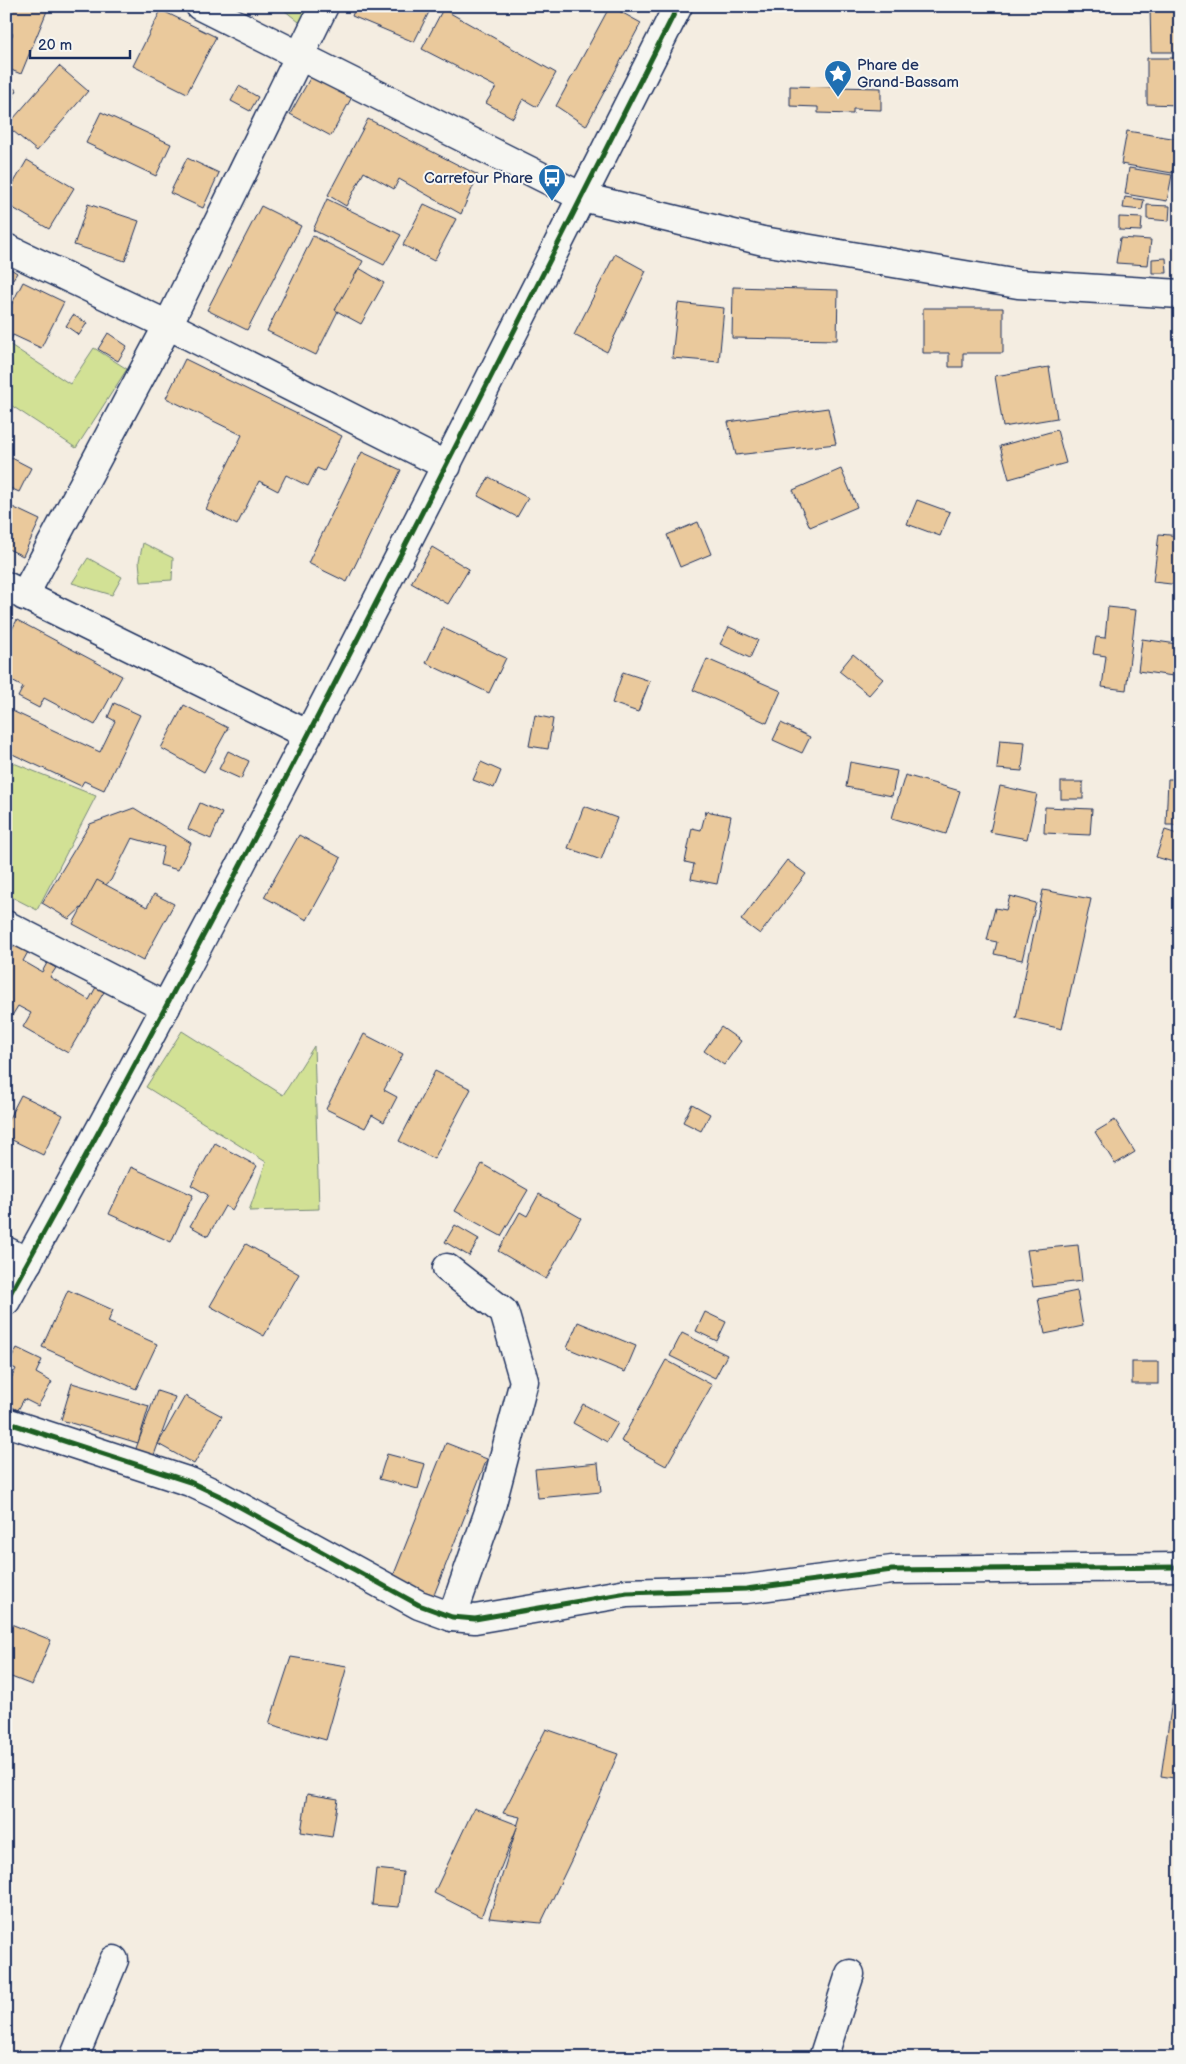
<svg xmlns="http://www.w3.org/2000/svg" width="1186" height="2064" viewBox="0 0 1186 2064" font-family="'Balsamiq Sans',sans-serif">
<rect width="100%" height="100%" fill="#f4ede1"/>
<filter id="ink" filterUnits="userSpaceOnUse"><feTurbulence type="fractalNoise" baseFrequency=".02" numOctaves="2"/><feDisplacementMap in="SourceGraphic" scale="10" xChannelSelector="R" yChannelSelector="G"/><feConvolveMatrix kernelMatrix="1 2 1 2 8 2 1 2 1" color-interpolation-filters="sRGB"/></filter>
<g filter="url(#ink)">
<g fill="#d2e195" stroke="#76887a">
<polygon points="279,6 307,6 304,26"/>
<polygon points="9,344 70,384 94,348 127,369 76,448 6,402 6,345"/>
<polygon points="143,543 173,558 172,580 141,582 139,561"/>
<polygon points="88,558 122,577 112,595 72,583"/>
<polygon points="6,760 96,796 37,910 6,894"/>
<polygon points="182,1031 283,1095 314,1046 319,1209 249,1211 266,1162 146,1087"/>
</g>
<g fill="#eac99c" stroke="#1b2f5e">
<polygon points="6,6 49,6 21,74 6,68 6,46 13,34 6,31"/>
<polygon points="356,6 432,6 414,42 352,16"/>
<polygon points="610,6 641,23 586,126 556,106"/>
<polygon points="1150,6 1180,6 1180,52 1151,52"/>
<polygon points="443,9 556,73 537,107 523,99 513,118 486,103 496,87 422,49"/>
<polygon points="161,10 216,37 187,93 133,66"/>
<polygon points="1147,58 1180,58 1180,105 1147,104"/>
<polygon points="59,66 88,91 37,151 7,126"/>
<polygon points="313,73 353,95 331,136 290,114"/>
<polygon points="6,85 17,90 6,110"/>
<polygon points="239,86 258,97 250,111 231,101"/>
<polygon points="790,86 881,88 881,110 853,109 853,114 818,113 818,107 790,106"/>
<polygon points="101,112 171,144 156,176 86,143"/>
<polygon points="368,119 478,175 461,214 399,179 394,189 364,172 346,206 328,195"/>
<polygon points="1127,131 1178,139 1172,173 1121,164"/>
<polygon points="187,158 219,173 203,208 170,193"/>
<polygon points="27,160 74,188 49,229 6,204 6,196"/>
<polygon points="1129,168 1172,175 1167,201 1125,194"/>
<polygon points="1125,197 1144,200 1142,210 1123,208"/>
<polygon points="327,199 401,235 384,265 313,230"/>
<polygon points="88,204 139,221 125,261 74,245"/>
<polygon points="424,204 456,219 434,261 403,245"/>
<polygon points="1147,205 1170,206 1169,221 1147,219"/>
<polygon points="261,206 301,226 247,330 207,310"/>
<polygon points="1119,217 1142,218 1141,231 1119,230"/>
<polygon points="313,236 363,261 316,355 267,331"/>
<polygon points="1120,238 1151,240 1148,265 1116,263"/>
<polygon points="615,254 646,271 607,352 574,335"/>
<polygon points="1166,258 1167,273 1152,273 1152,259"/>
<polygon points="6,266 17,273 6,289"/>
<polygon points="359,268 384,283 361,324 335,310"/>
<polygon points="23,282 64,302 41,348 13,335 9,344 6,343 6,315"/>
<polygon points="733,287 838,290 837,340 732,338"/>
<polygon points="678,303 724,308 719,362 672,358"/>
<polygon points="923,308 1003,308 1003,353 963,353 963,367 949,367 949,353 923,353"/>
<polygon points="73,315 87,323 79,335 66,326"/>
<polygon points="108,333 127,346 118,361 98,349"/>
<polygon points="185,359 342,436 324,471 317,468 308,486 286,475 278,491 259,481 237,525 206,509 242,435 166,398"/>
<polygon points="1049,367 1057,418 1003,427 995,376"/>
<polygon points="828,408 836,444 736,455 728,422"/>
<polygon points="1057,430 1066,463 1009,479 1000,446"/>
<polygon points="362,452 401,470 347,582 308,563"/>
<polygon points="8,456 31,468 19,492 6,486"/>
<polygon points="841,469 857,507 810,527 793,490"/>
<polygon points="489,477 528,498 517,517 478,496"/>
<polygon points="917,500 950,512 940,536 907,524"/>
<polygon points="6,504 40,520 23,556 6,548"/>
<polygon points="698,522 711,554 680,567 667,535"/>
<polygon points="1159,534 1180,536 1180,585 1153,582"/>
<polygon points="432,547 469,569 448,604 411,583"/>
<polygon points="1108,607 1136,610 1126,690 1102,687 1106,656 1093,654 1096,637 1105,638"/>
<polygon points="17,620 122,676 95,725 44,698 39,708 18,697 23,687 6,678 6,640"/>
<polygon points="729,627 758,640 750,658 720,644"/>
<polygon points="443,628 506,658 489,693 426,663"/>
<polygon points="1142,639 1177,644 1173,676 1138,671"/>
<polygon points="853,654 883,679 869,695 839,671"/>
<polygon points="707,659 781,691 767,723 693,690"/>
<polygon points="623,672 650,681 638,712 612,703"/>
<polygon points="114,703 140,715 104,790 84,781 81,786 6,751 6,708 100,752 115,721 108,717"/>
<polygon points="184,705 228,728 204,772 161,748"/>
<polygon points="535,715 553,719 548,749 529,746"/>
<polygon points="781,723 810,737 802,753 773,740"/>
<polygon points="1000,740 1025,742 1022,771 997,769"/>
<polygon points="228,751 249,761 241,779 219,769"/>
<polygon points="481,762 501,771 494,788 473,780"/>
<polygon points="850,762 897,771 892,796 846,787"/>
<polygon points="905,775 960,791 946,834 892,818"/>
<polygon points="1168,779 1180,779 1180,825 1166,825"/>
<rect x="1061" y="782" width="22" height="17"/>
<polygon points="1000,786 1037,794 1027,839 990,832"/>
<polygon points="200,803 222,813 211,839 188,829"/>
<polygon points="584,806 617,818 601,860 568,848"/>
<polygon points="1045,807 1092,809 1090,835 1044,833"/>
<polygon points="134,808 191,843 178,870 160,865 164,847 132,838 111,880 69,919 42,903 90,824"/>
<polygon points="706,811 731,816 717,884 691,879 694,864 685,862 692,828 701,830"/>
<polygon points="1165,830 1180,835 1180,864 1156,857"/>
<polygon points="299,835 341,858 307,920 264,897"/>
<polygon points="787,860 806,874 760,934 741,920"/>
<polygon points="97,880 147,907 154,894 174,904 143,961 73,924"/>
<polygon points="1043,890 1091,899 1062,1029 1016,1018"/>
<polygon points="1010,896 1036,903 1022,960 994,954 997,942 987,940 995,908 1006,910"/>
<polygon points="15,944 28,952 23,961 42,972 47,963 56,968 50,977 89,1000 96,987 104,992 68,1053 23,1027 31,1013 18,1006 10,1019 6,1017 6,959"/>
<polygon points="721,1027 741,1041 724,1065 704,1051"/>
<polygon points="364,1034 403,1054 384,1090 397,1097 384,1122 372,1115 365,1128 326,1109"/>
<polygon points="435,1071 471,1089 434,1159 399,1141"/>
<polygon points="21,1095 63,1115 43,1155 6,1137 6,1124"/>
<polygon points="692,1104 710,1114 701,1131 683,1122"/>
<polygon points="1115,1120 1135,1152 1115,1164 1095,1132"/>
<polygon points="215,1143 257,1166 232,1210 225,1206 208,1236 190,1226 208,1195 191,1185"/>
<polygon points="482,1164 528,1190 501,1236 455,1211"/>
<polygon points="131,1167 193,1195 171,1242 109,1214"/>
<polygon points="539,1194 581,1218 546,1279 498,1251 520,1212 527,1216"/>
<polygon points="455,1225 479,1239 469,1256 445,1242"/>
<polygon points="246,1244 299,1274 264,1336 210,1306"/>
<polygon points="1078,1245 1082,1281 1033,1287 1027,1250"/>
<polygon points="68,1290 113,1310 108,1322 157,1344 136,1389 42,1347"/>
<polygon points="1077,1291 1083,1326 1045,1334 1038,1299"/>
<polygon points="705,1312 726,1322 717,1341 696,1331"/>
<polygon points="578,1322 636,1346 625,1372 567,1348"/>
<polygon points="682,1333 727,1355 715,1378 670,1356"/>
<polygon points="17,1348 42,1360 36,1373 52,1382 38,1406 24,1399 18,1410 6,1404 6,1388 16,1369 8,1365"/>
<polygon points="666,1360 712,1385 666,1466 621,1441"/>
<rect x="1132" y="1362" width="26" height="22"/>
<polygon points="72,1383 149,1406 138,1443 61,1420"/>
<polygon points="157,1391 175,1397 153,1458 135,1451"/>
<polygon points="185,1396 222,1416 194,1464 158,1444"/>
<polygon points="583,1404 618,1423 607,1442 573,1423"/>
<polygon points="446,1443 487,1459 434,1595 392,1579"/>
<polygon points="387,1454 425,1464 418,1489 379,1479"/>
<polygon points="598,1463 601,1492 538,1498 535,1469"/>
<polygon points="6,1622 51,1640 32,1685 6,1675"/>
<polygon points="1180,1647 1180,1779 1161,1776"/>
<polygon points="291,1657 347,1666 326,1740 269,1724"/>
<polygon points="546,1729 618,1754 579,1844 541,1923 489,1918 520,1817 503,1813"/>
<polygon points="307,1794 338,1799 332,1837 301,1832"/>
<polygon points="474,1808 518,1825 481,1917 434,1893"/>
<polygon points="376,1869 403,1872 399,1907 372,1905"/>
</g>
<g fill="none" stroke-linecap="round" stroke-linejoin="round">
<defs>
<g id="street">
<polyline points="200,6 582,197 763,241 1018,284 1180,294"/>
<polyline points="6,248 168,325 447,466"/>
<polyline points="6,586 307,734"/>
<polyline points="24,596 168,325 324,6"/>
<polyline points="6,925 166,1007"/>
<polyline points="6,1251 28,1262"/>
<polyline points="447,1268 504,1312 524,1381 492,1503 452,1617"/>
<path d="M6 1301C242 876 459 440 678 6"/>
<polyline points="6,1422 190,1482 220,1496 419,1605 452,1617 475,1619 627,1593 746,1589 892,1570 1180,1567"/>
<polyline points="74,2058 114,1960"/>
<polyline points="823,2058 850,1974"/>
</g>
</defs>
<use href="#street" stroke="#1b2f5e" stroke-width="31"/>
<use href="#street" stroke="#f6f6f2" stroke-width="28"/>
<defs>
<g id="cycleway">
<path d="M6 1301C242 876 459 440 678 6"/>
<polyline points="6,1422 190,1482 220,1496 419,1605 452,1617 475,1619 627,1593 746,1589 892,1570 1180,1567"/>
</g>
</defs>
<use href="#cycleway" stroke="#f6f6f2" stroke-width="8"/>
<use href="#cycleway" stroke="#1b5e20" stroke-width="5"/>
</g>
</g>
<defs>
<symbol id="sight-pin" viewBox="-11 -11 22 30"><path d="M0 17L-7.5 6A9.5 9.5 0 1 1 7.5 6Z" fill="#1f6fb2" stroke="#f6f6f2"/><path d="M0-6L1.8-2.2L6-1.7L2.9 1.2L3.7 5.4L0 3.3L-3.7 5.4L-2.9 1.2L-6-1.7L-1.8-2.2Z" fill="#fff"/></symbol>
<symbol id="bus-pin" viewBox="-11 -11 22 30"><path d="M0 17L-7.5 6A9.5 9.5 0 1 1 7.5 6Z" fill="#1f6fb2" stroke="#f6f6f2"/><path d="M-5-6H5V4H4V6H2V4H-2V6H-4V4H-5ZM-3.5-4V0h7V-4ZM-3.5 1.2v1.5H-2V1.2ZM2 1.2v1.5H3.5V1.2Z" fill="#fff"/></symbol>
</defs>
<g fill-rule="evenodd">
<use href="#sight-pin" x="822" y="58" width="32" height="43"/>
<use href="#bus-pin" x="536" y="162" width="32" height="43"/>
</g>
<g text-anchor="middle" stroke-width="4" stroke-linejoin="round" paint-order="stroke">
<g font-size="15" fill="#1b2f5e" stroke="#f6f6f2" text-anchor="start">
<text x="857" y="70">Phare de<tspan x="857" dy="17">Grand-Bassam</tspan></text>
<text x="533" y="183" text-anchor="end">Carrefour Phare</text>
</g>
</g>
<rect width="1186" height="2064" fill="none" stroke="#f6f6f2" stroke-width="25"/>
<rect x="12" y="12" width="1161" height="2039" fill="none" stroke="#1b2f5e" stroke-width="2" filter="url(#ink)"/>
<path d="M30 50v8h100v-8" fill="none" stroke="#1b2f5e" stroke-width="2.5"/>
<text x="38" y="50" font-size="15" fill="#1b2f5e" stroke="#f6f6f2" stroke-width="4" paint-order="stroke">20 m</text>
</svg>
